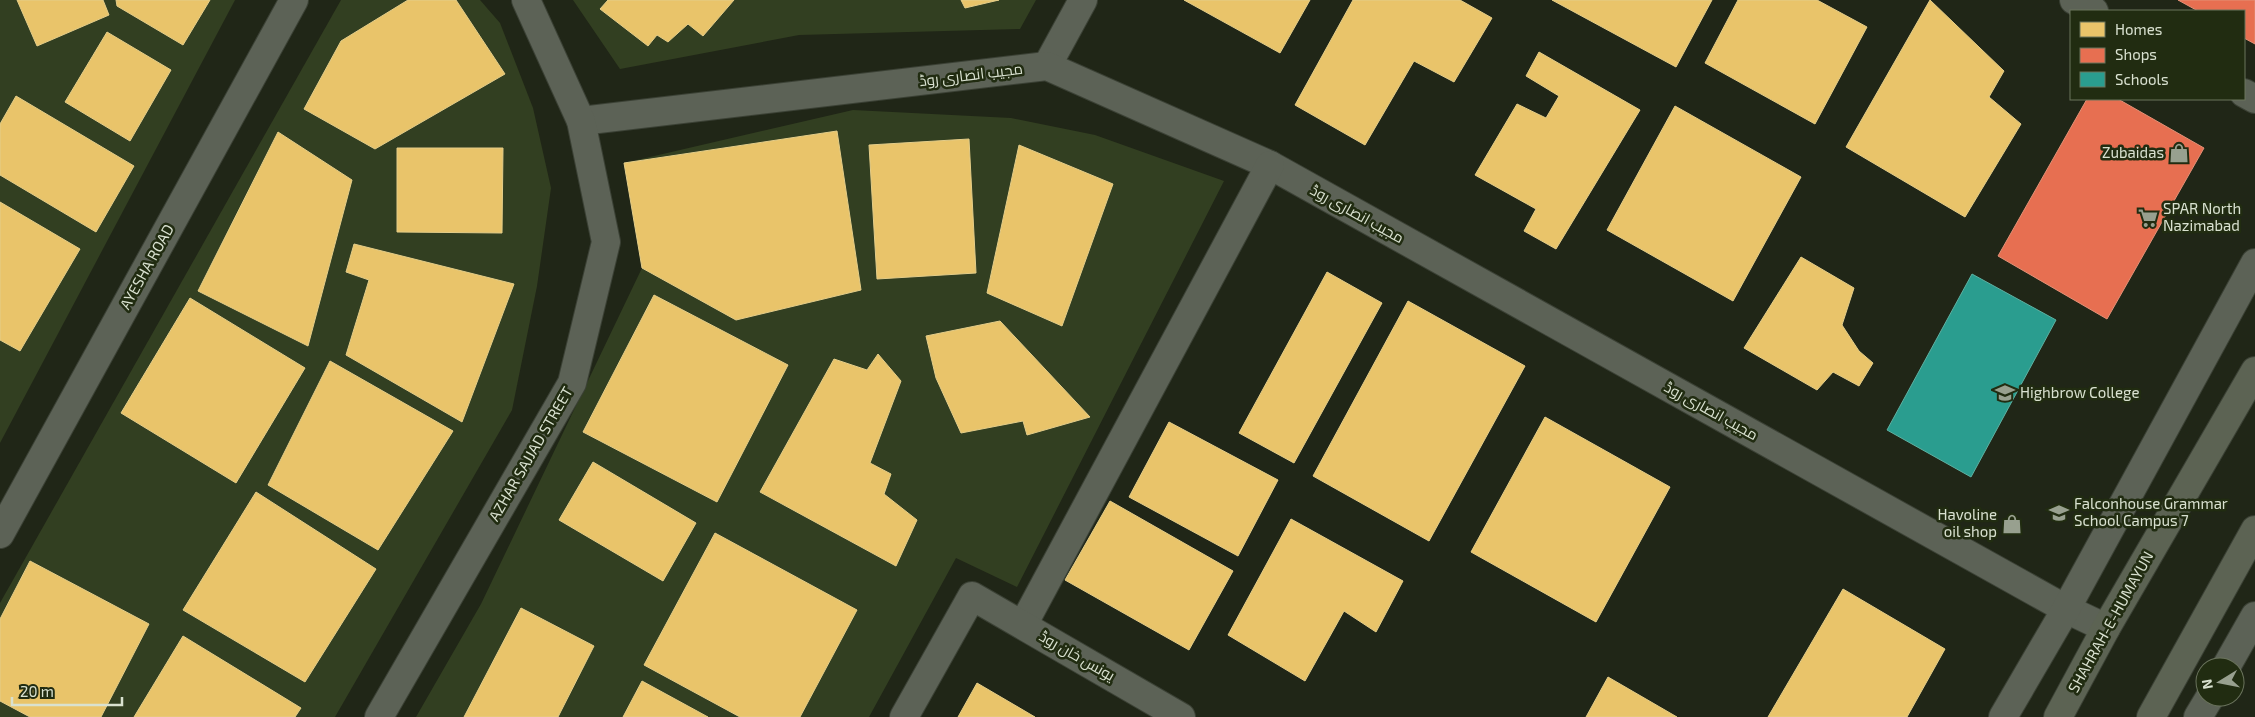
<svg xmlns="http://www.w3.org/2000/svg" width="2255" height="717" viewBox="0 0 2255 717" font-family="'Exo 2',Cairo,sans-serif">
<rect width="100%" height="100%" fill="#202617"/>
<g fill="#323f21">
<polygon points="0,0 235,0 0,443"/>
<polygon points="341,0 480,0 500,23 533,108 551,188 537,286 512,410 335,717 0,717 0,603"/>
<polygon points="573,0 1036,0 1020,29 799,35 620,69"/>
<polygon points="853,110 1011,118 1095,135 1224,181 1017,587 956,558 869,717 416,717 481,604 642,268 624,163"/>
</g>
<g fill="#e9c46a" stroke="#e4cd89">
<polygon points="17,0 103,0 109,15 37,46"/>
<polygon points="116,0 210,0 183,45 117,6"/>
<polygon points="408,0 456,0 505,74 375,149 304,109 341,41"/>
<polygon points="608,0 734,0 703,36 688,24 668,42 657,35 648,46 600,9"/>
<polygon points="961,0 999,0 965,8"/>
<polygon points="1184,0 1310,0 1280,53"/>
<polygon points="1353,0 1460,0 1492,18 1454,82 1414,61 1365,145 1295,105"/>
<polygon points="1552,0 1712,0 1676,67"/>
<polygon points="1738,0 1817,0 1867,27 1815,124 1705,63"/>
<polygon points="1930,0 2004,71 1989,97 2021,124 1965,217 1846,147"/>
<polygon points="107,32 171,70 130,141 65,102"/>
<polygon points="1539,52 1640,110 1556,249 1524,231 1536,209 1475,175 1517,104 1546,118 1559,96 1526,76"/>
<polygon points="16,96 134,166 96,232 0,175 0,124"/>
<polygon points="1675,106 1801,177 1733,301 1607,230"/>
<polygon points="837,131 861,290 736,320 642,268 624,163"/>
<polygon points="278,132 352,180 308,346 198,291"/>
<polygon points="969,139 976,273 877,279 869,145"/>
<polygon points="1019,145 1113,184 1062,326 987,293"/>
<polygon points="397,148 503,148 502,233 397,232"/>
<polygon points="0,202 80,249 20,351 0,340"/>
<polygon points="354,244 514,284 462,422 346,355 369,280 346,272"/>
<polygon points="1801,257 1854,288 1842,325 1859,351 1873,363 1859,386 1833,372 1817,390 1744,348"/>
<polygon points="1327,272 1382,303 1294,463 1239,433"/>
<polygon points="654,295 788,365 717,502 583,432"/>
<polygon points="190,298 305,368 236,483 121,413"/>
<polygon points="1408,301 1525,366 1429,541 1313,476"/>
<polygon points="1000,321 1090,417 1027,435 1023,421 961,433 936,378 926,336"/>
<polygon points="878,354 901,381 870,463 891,474 884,494 917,520 896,566 760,492 834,359 867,370"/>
<polygon points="330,361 453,431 378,550 268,485"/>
<polygon points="1545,417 1670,487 1596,622 1471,552"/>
<polygon points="1169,422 1278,480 1238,556 1129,497"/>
<polygon points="593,462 696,523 663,581 559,520"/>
<polygon points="256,492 376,569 305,682 183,610"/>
<polygon points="1110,501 1233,571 1189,650 1065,580"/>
<polygon points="1291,519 1403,581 1376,632 1344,611 1305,681 1228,635"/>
<polygon points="715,533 857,610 800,717 740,717 644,665"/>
<polygon points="30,561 149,624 101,717 30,717 0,701 0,619"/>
<polygon points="1843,589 1945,649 1907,717 1768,717"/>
<polygon points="521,608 594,646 558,717 464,717"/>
<polygon points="183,636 301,708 295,717 134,717"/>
<polygon points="1608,677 1677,717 1586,717"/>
<polygon points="642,681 708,717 623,717"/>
<polygon points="977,683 1035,717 958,717"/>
</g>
<g fill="#e76f51" stroke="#e39177">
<polygon points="2178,0 2255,0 2255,44 2244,38 2244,11 2198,11"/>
<polygon points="2087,99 2118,99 2204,148 2107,319 1998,256"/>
</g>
<polygon fill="#2a9d8f" stroke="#5eb1a2" points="1972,274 2056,320 1971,477 1887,430"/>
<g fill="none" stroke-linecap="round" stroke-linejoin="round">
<defs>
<g id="minor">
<polyline points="2074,0 2094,11"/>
<polyline points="1047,66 1083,0"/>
<polyline points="2244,93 2255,99"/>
<polyline points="581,121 1047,66 1270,165 2066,609 2106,628"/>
<polyline points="0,534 294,0"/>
<polyline points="1023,625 1270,165"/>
<polyline points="2226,667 2255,616"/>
<polyline points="379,717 572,383 606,242 581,121 526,0"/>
<polyline points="904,717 972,596 1181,717"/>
<polyline points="2003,717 2066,609 2255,263"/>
<polyline points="2198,717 2210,697"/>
</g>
<g id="secondary">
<polyline points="2058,717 2106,628 2255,371"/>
<polyline points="2151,717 2255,530"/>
</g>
</defs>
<use href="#minor" stroke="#3b4135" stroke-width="30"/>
<use href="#secondary" stroke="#3b4135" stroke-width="30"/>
<use href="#minor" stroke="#5c6256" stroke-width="28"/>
<use href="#secondary" stroke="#5c6353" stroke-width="28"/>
</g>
<defs>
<symbol id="shop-bare" viewBox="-9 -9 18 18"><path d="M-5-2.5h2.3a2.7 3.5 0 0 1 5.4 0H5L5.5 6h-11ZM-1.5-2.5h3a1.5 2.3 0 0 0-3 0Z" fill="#98a08f" stroke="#212c11" stroke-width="2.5" paint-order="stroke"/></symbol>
<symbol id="supermarket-bare" viewBox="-9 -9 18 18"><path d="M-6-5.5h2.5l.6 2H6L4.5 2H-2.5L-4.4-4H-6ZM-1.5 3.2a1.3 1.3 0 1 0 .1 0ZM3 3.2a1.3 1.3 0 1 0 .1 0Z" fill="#98a08f" stroke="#212c11" stroke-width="2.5" paint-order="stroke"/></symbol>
<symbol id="university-bare" viewBox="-9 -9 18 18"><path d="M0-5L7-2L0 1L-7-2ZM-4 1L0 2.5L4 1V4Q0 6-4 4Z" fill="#98a08f" stroke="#212c11" stroke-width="2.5" paint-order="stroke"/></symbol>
<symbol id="school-bare" viewBox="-9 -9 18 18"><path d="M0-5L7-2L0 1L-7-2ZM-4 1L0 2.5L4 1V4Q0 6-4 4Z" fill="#98a08f" stroke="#212c11" stroke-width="2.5" paint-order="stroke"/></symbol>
</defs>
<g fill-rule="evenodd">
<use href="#shop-bare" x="2165" y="139" width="28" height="28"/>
<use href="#supermarket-bare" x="2134" y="204" width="28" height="28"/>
<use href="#university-bare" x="1991" y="379" width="28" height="28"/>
<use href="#school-bare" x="2045" y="499" width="28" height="28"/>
<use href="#shop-bare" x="1998" y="510" width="28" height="28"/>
</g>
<g text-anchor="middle" stroke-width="5" stroke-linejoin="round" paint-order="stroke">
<g font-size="15" fill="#d9e1d0" stroke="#212c11">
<text transform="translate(971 75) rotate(-7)" y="5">مجیب انصاری روڈ</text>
<text transform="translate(1357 214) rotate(29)" y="5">مجیب انصاری روڈ</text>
<text transform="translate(147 267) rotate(-61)" y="5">AYESHA ROAD</text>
<text transform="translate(1711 411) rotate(29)" y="5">مجیب انصاری روڈ</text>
<text transform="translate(531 454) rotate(-60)" y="5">AZHAR SAJJAD STREET</text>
<text transform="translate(2111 622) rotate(-61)" y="5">SHAHRAH-E-HUMAYUN</text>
<text transform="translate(1077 656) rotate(30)" y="5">یونس خان روڈ</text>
</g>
<g font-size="15" fill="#d9e1d0" stroke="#212c11" text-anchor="start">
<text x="2164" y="158" text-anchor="end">Zubaidas</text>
<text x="2163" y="214">SPAR North<tspan x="2163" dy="17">Nazimabad</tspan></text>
<text x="2020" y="398">Highbrow College</text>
<text x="2074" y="509">Falconhouse Grammar<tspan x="2074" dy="17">School Campus 7</tspan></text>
<text x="1997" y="520" text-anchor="end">Havoline<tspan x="1997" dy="17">oil shop</tspan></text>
</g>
</g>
<rect x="2070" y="10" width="175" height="90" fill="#212c11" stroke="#6b745d"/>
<rect x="2080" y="22" width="25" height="15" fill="#e9c46a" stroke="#6b745d"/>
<text x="2115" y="35" font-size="15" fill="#d9e1d0">Homes</text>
<rect x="2080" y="48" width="25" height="15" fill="#e76f51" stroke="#6b745d"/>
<text x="2115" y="60" font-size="15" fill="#d9e1d0">Shops</text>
<rect x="2080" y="72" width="25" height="15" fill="#2a9d8f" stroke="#6b745d"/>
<text x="2115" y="85" font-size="15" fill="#d9e1d0">Schools</text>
<g transform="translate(2220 682) rotate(260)"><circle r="24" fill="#212c11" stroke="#6b745d"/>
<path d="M0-4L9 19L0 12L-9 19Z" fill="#98a08f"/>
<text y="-8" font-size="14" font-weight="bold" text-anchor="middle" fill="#d9e1d0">N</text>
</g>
<path d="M12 697v8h110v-8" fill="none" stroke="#d9e1d0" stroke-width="2.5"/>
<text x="20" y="697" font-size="15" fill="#d9e1d0" stroke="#212c11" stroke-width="4" paint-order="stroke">20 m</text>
</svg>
